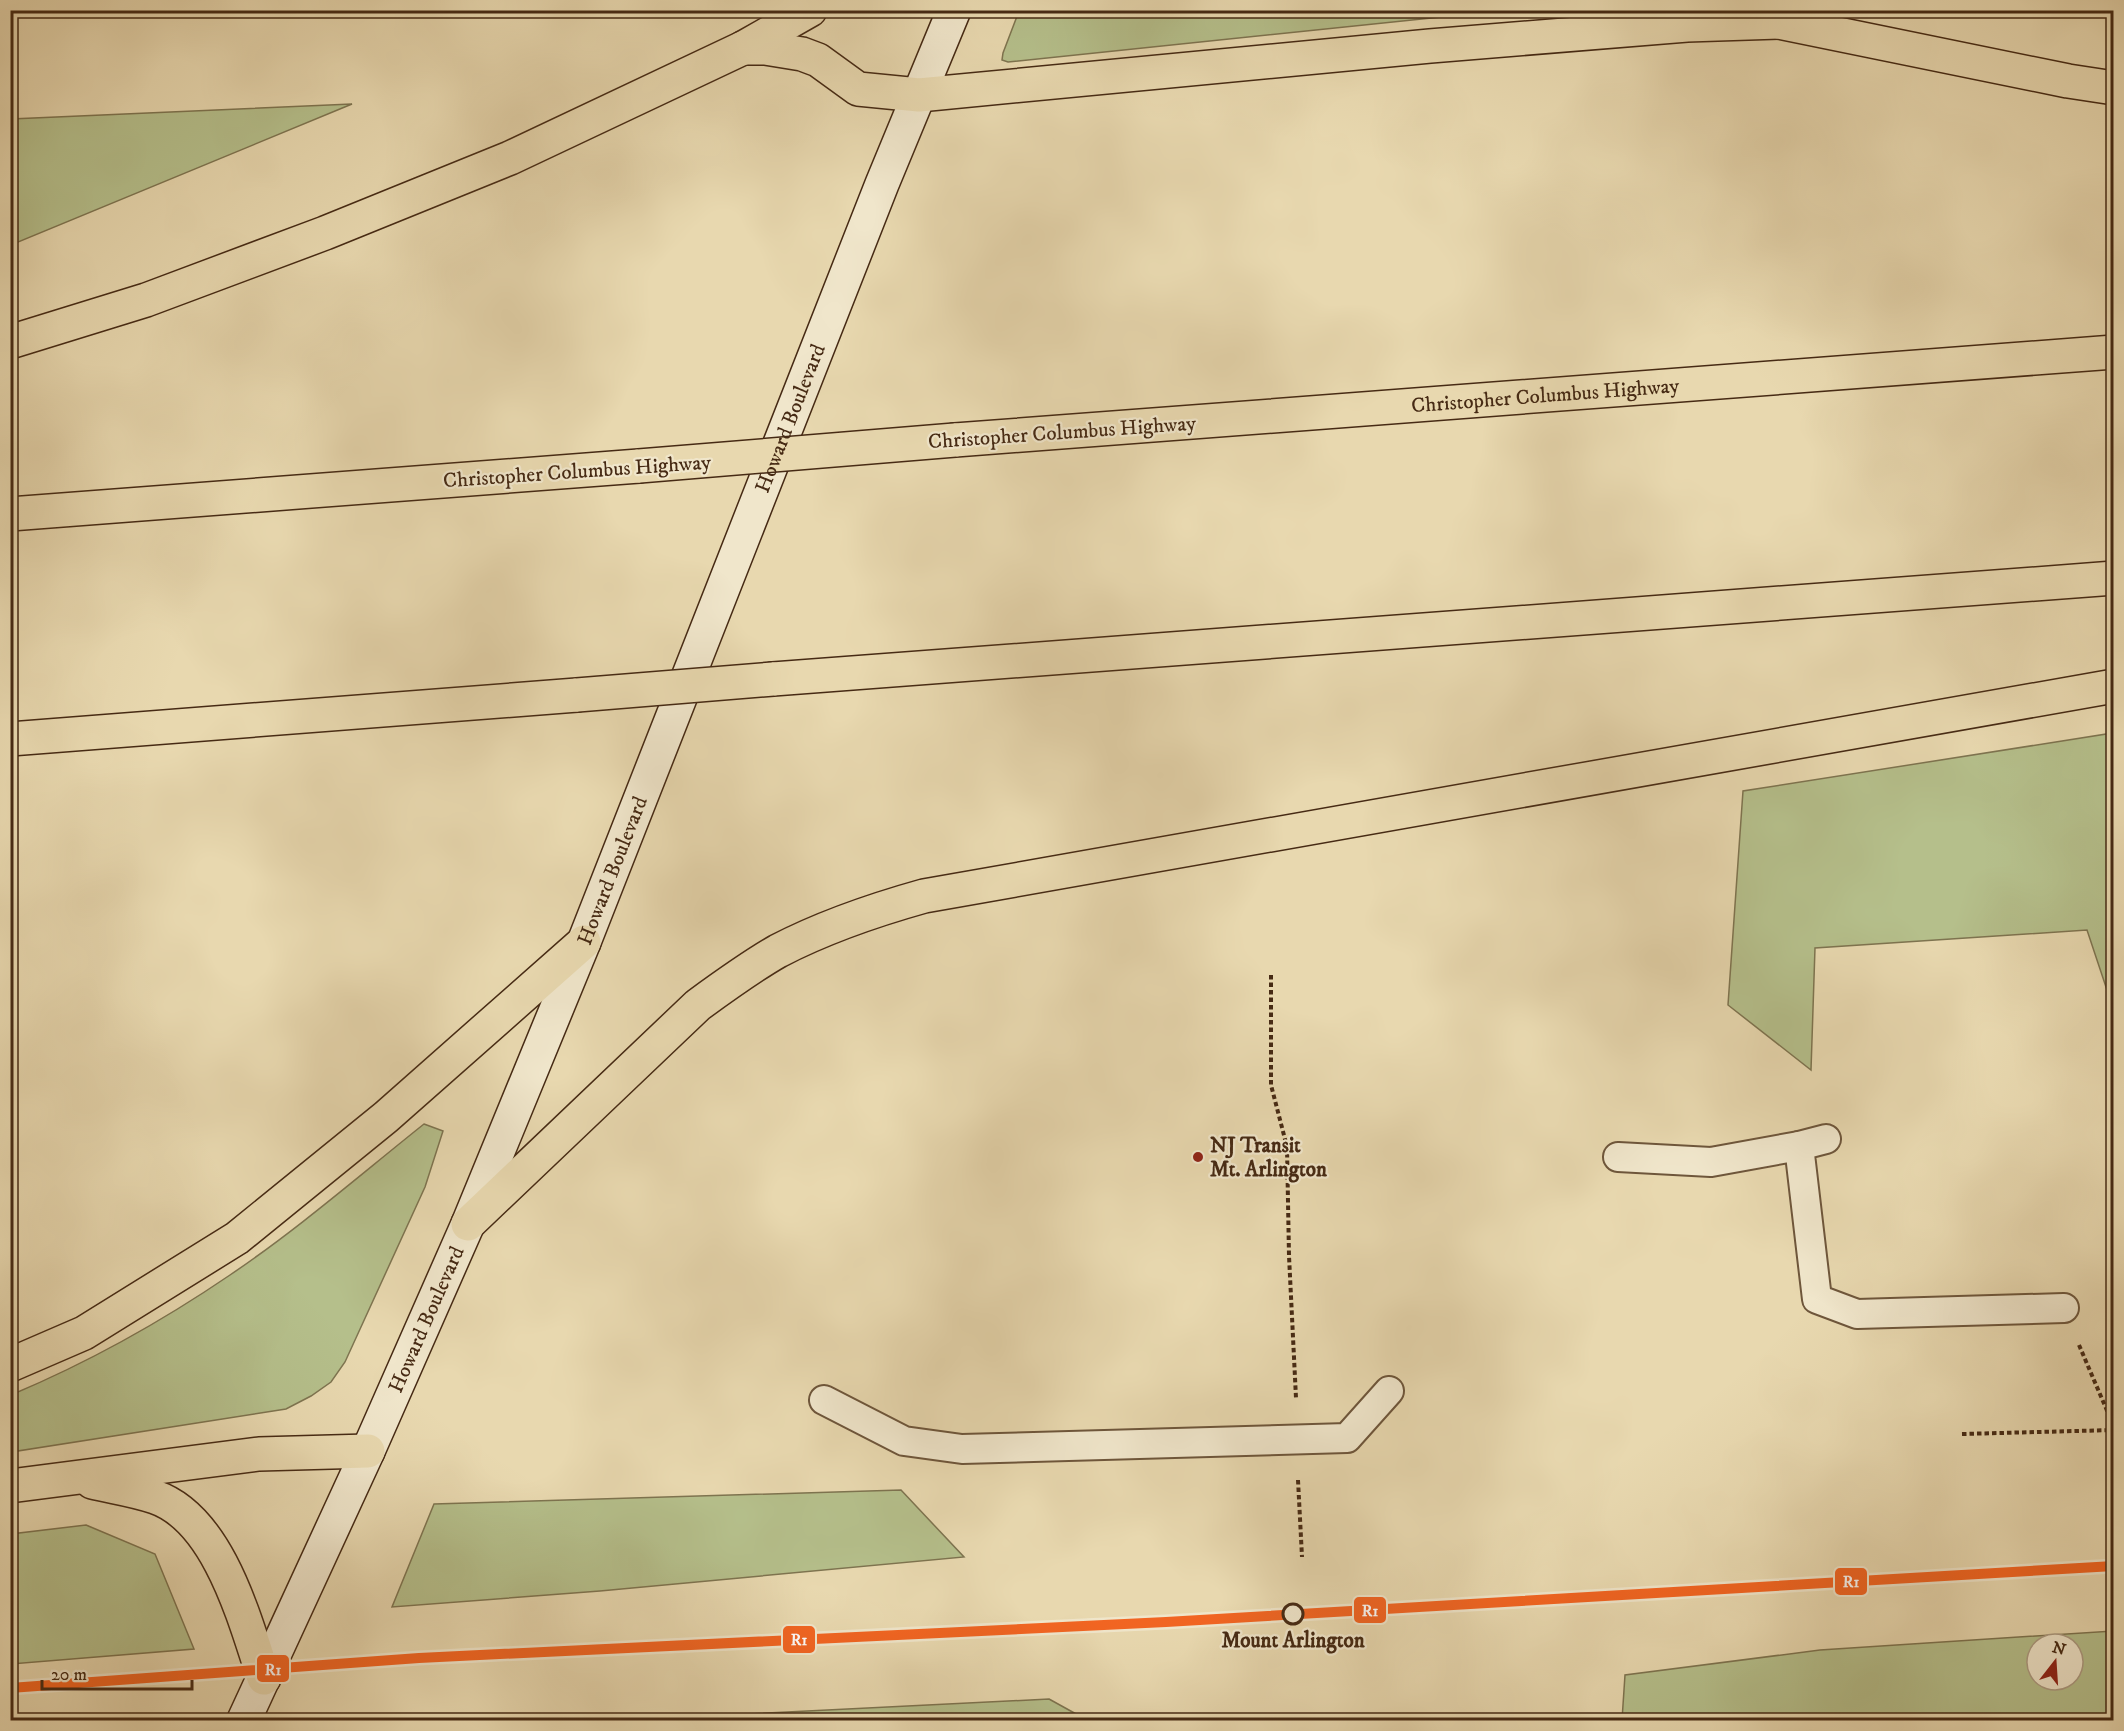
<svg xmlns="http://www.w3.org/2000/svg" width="2124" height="1731" viewBox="0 0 2124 1731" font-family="'IM FELL DW Pica',serif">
<rect width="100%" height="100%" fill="#e8d8af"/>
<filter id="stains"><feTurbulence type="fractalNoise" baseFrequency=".00333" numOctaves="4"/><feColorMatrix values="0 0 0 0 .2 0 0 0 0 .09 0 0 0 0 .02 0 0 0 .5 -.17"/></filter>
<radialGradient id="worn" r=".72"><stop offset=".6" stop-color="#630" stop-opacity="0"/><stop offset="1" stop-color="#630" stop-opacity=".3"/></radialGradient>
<g fill="#b5bf8b" stroke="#7e7450" stroke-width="1.5" fill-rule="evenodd">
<polygon points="1019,11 1019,10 1499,11 1008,62 1002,60 1003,53"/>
<polygon points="352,104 11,245 11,119"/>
<polygon points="2113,733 2113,1008 2087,930 1815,948 1811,1070 1728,1005 1743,791"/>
<path d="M424 1124 443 1131 425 1187 345 1362 331 1382 311 1396 286 1409 11 1452V1395C87 1363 161 1322 230 1275 298 1229 360 1175 424 1124Z"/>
<polygon points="901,1490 964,1557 600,1591 392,1607 434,1504"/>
<polygon points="86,1525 155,1554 194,1649 11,1664 11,1534"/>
<path d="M2113 1631V1718L2108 1720H1622L1625 1675 1820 1650ZM2037 1644H2073V1680H2037Z"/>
<polygon points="1049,1699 1087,1720 629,1720"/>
</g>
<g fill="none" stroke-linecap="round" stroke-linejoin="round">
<defs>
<g id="service">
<polyline points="1826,1139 1799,1146 1817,1299 1857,1314 2064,1308"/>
<polyline points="1618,1157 1711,1162 1799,1146"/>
<polyline points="824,1400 904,1441 962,1449 1347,1438 1389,1391"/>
</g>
<g id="secondary">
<path id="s1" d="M244 1720 368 1451 468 1224 584 942 882 184 954 10"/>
</g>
<g id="motorway">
<polyline points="1757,14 1779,22 2068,81 2114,88"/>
<polyline points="743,48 765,48 802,54 818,60 858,89 919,95 1430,46 1687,25 1779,22"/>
<polyline points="10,342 146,300 325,233 510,158 743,48 810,10"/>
<path id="s2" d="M955 440 2114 352"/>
<polyline points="10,514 639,466"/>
<polyline points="773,679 2114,578"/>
<polyline points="10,739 577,695"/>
<path d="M468 1224 698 1005C724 986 750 967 778 951 824 927 874 910 924 896L2114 686"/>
<polyline points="10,1365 84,1333 237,1238 386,1117 584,942"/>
<path d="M92 1482C113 1487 135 1490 155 1497 219 1519 245 1621 264 1678"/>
<polyline points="10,1486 259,1454 368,1451"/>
</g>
</defs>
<use href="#service" stroke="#6e563b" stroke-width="32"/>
<use href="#secondary" stroke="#462a14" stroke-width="36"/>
<use href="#motorway" stroke="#462a14" stroke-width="36"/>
<g stroke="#462a14" stroke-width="4" stroke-dasharray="4.5 3" stroke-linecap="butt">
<polyline points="1271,975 1271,1085 1287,1147 1289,1256 1296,1398"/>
<polyline points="2079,1345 2114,1427"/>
<polyline points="1962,1434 2114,1430"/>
<polyline points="1298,1480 1302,1557"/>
</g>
<use href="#service" stroke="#f0e6cb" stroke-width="28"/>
<use href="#secondary" stroke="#f0e6cb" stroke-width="33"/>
<use href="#motorway" stroke="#e8d8af" stroke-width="33"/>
<defs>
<g id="motorway-bridge">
<polyline points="639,466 955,440"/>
<polyline points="577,695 773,679"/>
</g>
</defs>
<use href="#motorway-bridge" stroke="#462a14" stroke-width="36" stroke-linecap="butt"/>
<use href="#motorway-bridge" stroke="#e8d8af" stroke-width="33"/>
<defs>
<polyline id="rail-1" points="10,1688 419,1658 1166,1622 2114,1566"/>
</defs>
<use href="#rail-1" stroke="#f0e6cb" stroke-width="15"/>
<use href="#rail-1" stroke="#f26522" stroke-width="10"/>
</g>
<circle fill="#8f2418" stroke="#f0e6cb" stroke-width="2" cx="1198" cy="1157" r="6"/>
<circle fill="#f0e6cb" stroke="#462a14" stroke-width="3" cx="1293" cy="1614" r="10"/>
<g text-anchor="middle" stroke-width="4.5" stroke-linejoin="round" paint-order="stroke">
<g font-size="21" fill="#462a14" stroke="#f0e6cb">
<text dy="7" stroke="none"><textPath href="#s2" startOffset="592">Christopher Columbus Highway</textPath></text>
<text dy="7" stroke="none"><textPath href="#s1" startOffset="1412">Howard Boulevard</textPath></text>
<text transform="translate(1062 432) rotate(-4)" y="7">Christopher Columbus Highway</text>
<text transform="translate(577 471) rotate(-4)" y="7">Christopher Columbus Highway</text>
<text dy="7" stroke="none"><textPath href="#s1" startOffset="926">Howard Boulevard</textPath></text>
<text dy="7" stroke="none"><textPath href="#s1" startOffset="440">Howard Boulevard</textPath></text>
</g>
<g font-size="21" font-weight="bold" fill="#462a14" stroke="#f0e6cb" text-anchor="start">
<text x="1210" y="1152">NJ Transit<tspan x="1210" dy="24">Mt. Arlington</tspan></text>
</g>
<g font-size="21" font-weight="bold" fill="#462a14" stroke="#f0e6cb">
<text x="1293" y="1647">Mount Arlington</text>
</g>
</g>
<g stroke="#f0e6cb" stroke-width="2">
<rect x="1834" y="1567" width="34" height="29" rx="6" fill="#f26522"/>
<rect x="1353" y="1596" width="34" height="28" rx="6" fill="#f26522"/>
<rect x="782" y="1625" width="34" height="29" rx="6" fill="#f26522"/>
<rect x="256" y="1654" width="34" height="29" rx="6" fill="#f26522"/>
</g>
<g font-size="16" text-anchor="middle" font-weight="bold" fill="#fff">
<text x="1851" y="1587">R1</text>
<text x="1370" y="1616">R1</text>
<text x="799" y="1645">R1</text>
<text x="273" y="1675">R1</text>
</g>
<rect width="2124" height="1731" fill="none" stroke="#e8d8af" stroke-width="36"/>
<rect x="12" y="12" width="2100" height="1707" fill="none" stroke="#462a14" stroke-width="3"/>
<rect x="18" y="18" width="2088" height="1695" fill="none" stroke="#462a14" stroke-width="1.5"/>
<g transform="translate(2055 1662) rotate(17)"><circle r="28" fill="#f0e6cb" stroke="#ac9b82" stroke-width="1.5"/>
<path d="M0-4.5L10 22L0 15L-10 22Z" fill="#8f2418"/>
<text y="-9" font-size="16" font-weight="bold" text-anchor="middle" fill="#462a14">N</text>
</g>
<path d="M42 1680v9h150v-9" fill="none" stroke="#462a14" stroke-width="3"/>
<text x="51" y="1680" font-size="18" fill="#462a14" stroke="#f0e6cb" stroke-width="4.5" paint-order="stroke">20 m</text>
<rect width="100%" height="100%" filter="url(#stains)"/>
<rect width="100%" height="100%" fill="url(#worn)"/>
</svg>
